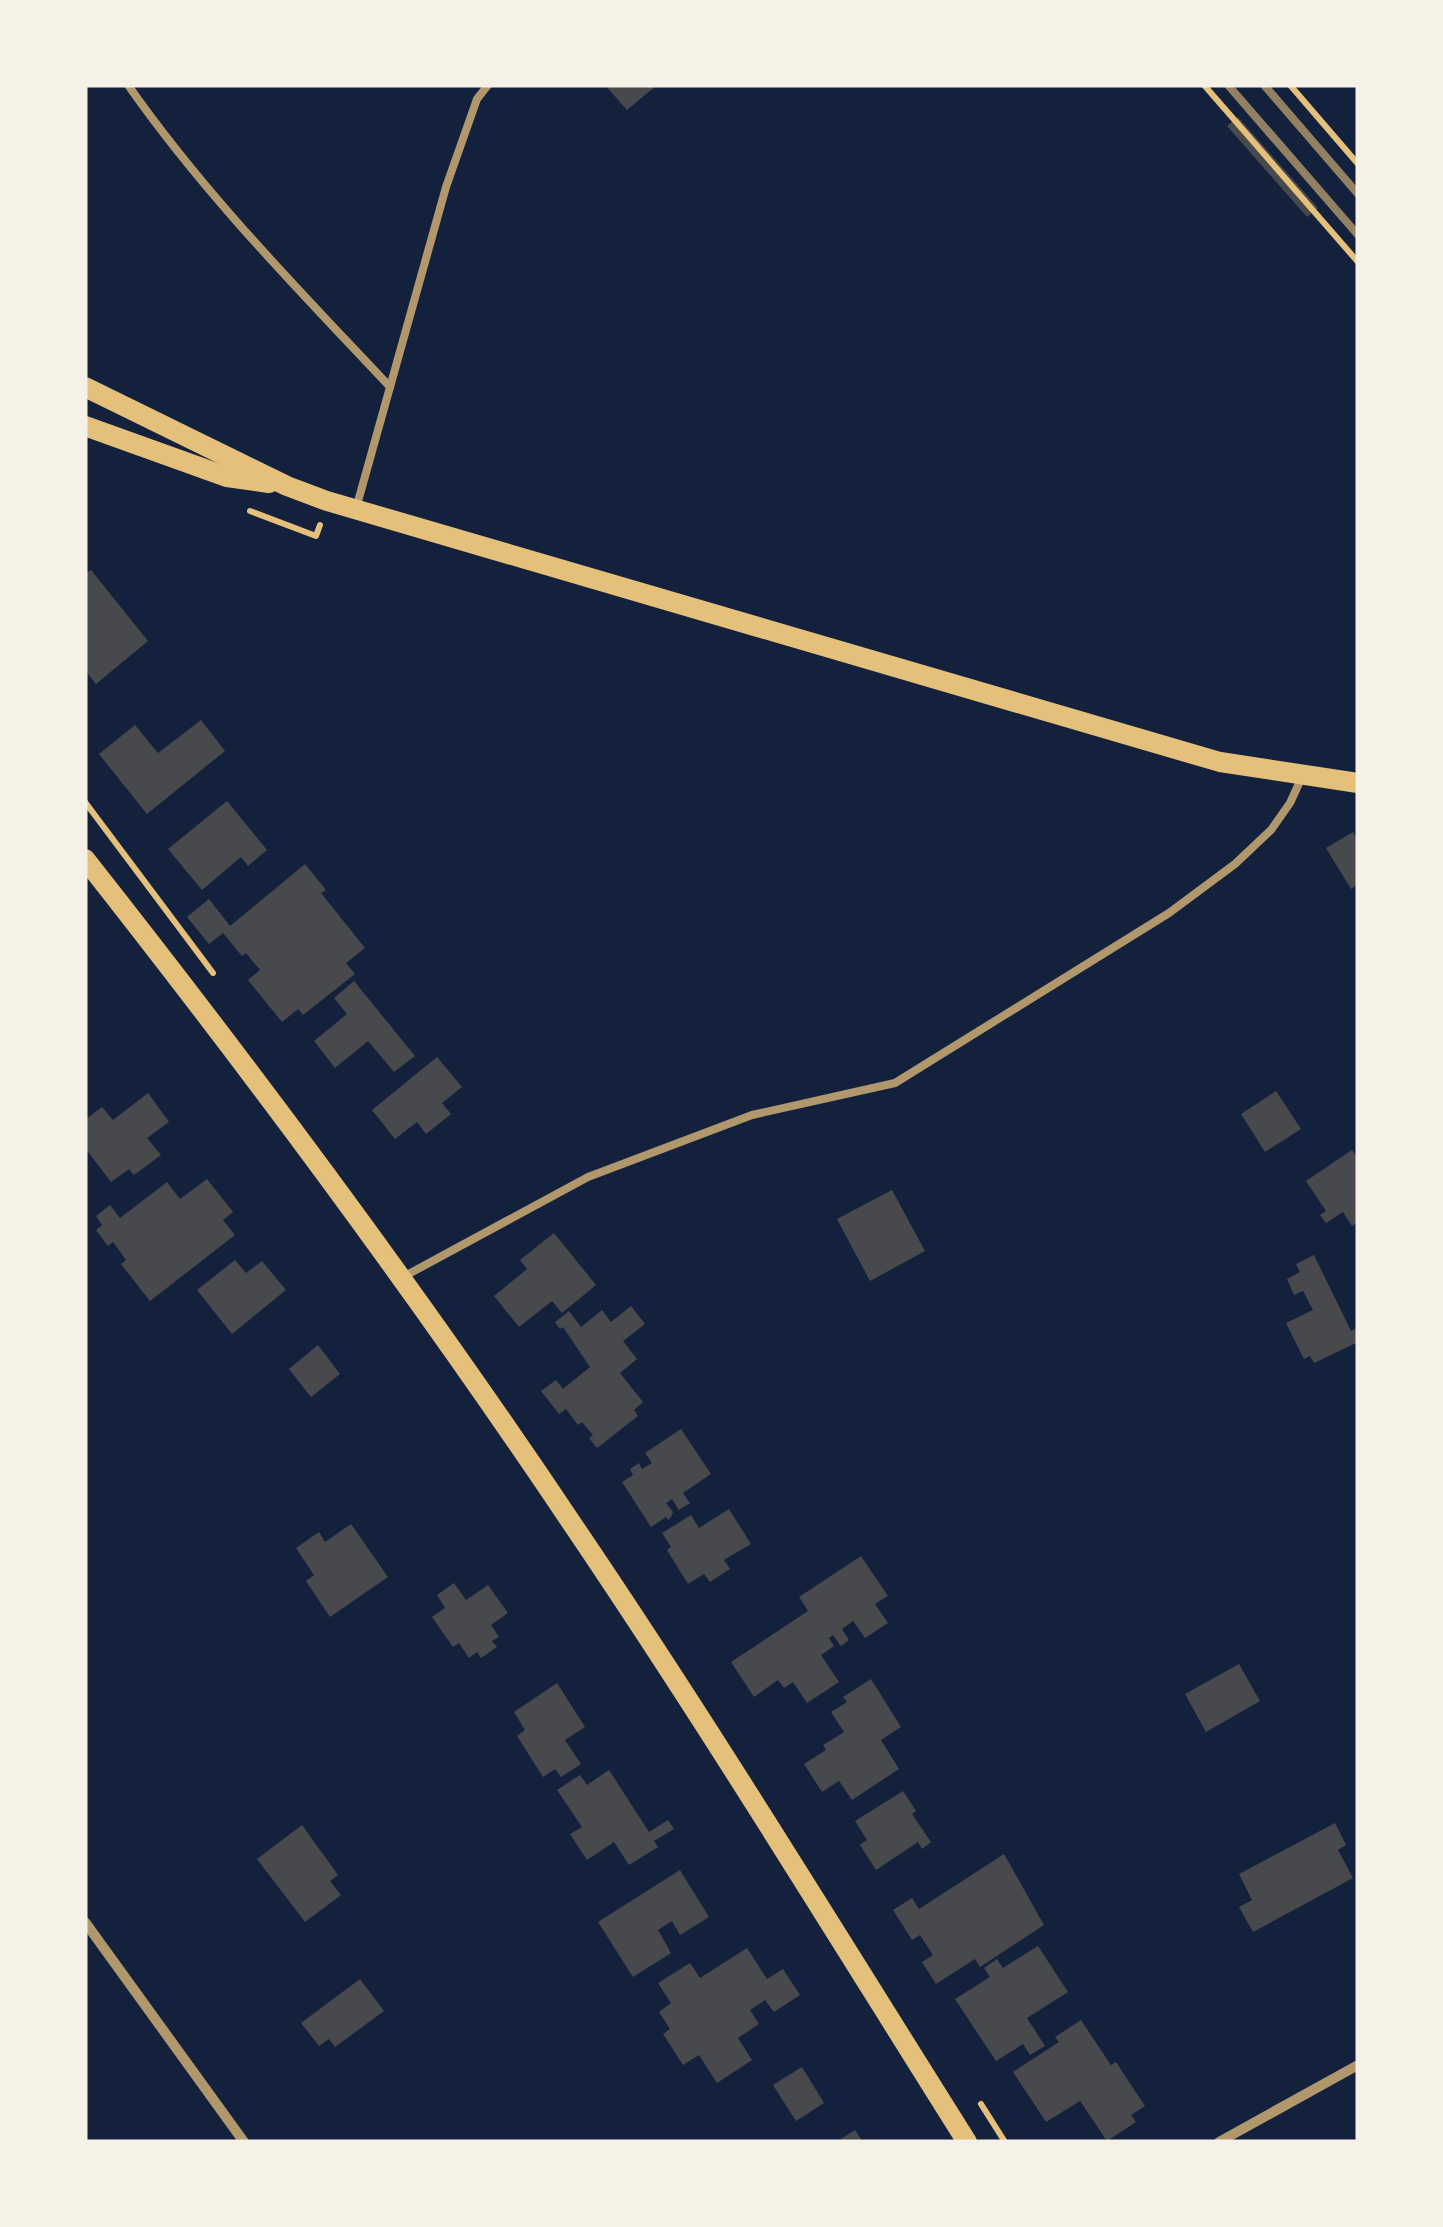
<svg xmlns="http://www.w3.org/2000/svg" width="1443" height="2227" viewBox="0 0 1443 2227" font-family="'Noto Sans',sans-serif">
<rect width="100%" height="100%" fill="#14213d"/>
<g fill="#48494c">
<polygon points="605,85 657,85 627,110"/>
<polygon points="1238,117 1318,208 1307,217 1227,126"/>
<polygon points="91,570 148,641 96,684 85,670 85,574"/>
<polygon points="201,720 225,751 147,814 99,754 135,725 158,753"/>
<polygon points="227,801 267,850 248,866 241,857 202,890 168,849"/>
<polygon points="1353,832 1358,840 1358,884 1351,889 1326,848"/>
<polygon points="305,864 326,890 321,893 365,948 346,963 355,974 303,1015 298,1009 282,1022 248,980 260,970 246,953 242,956 223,933 209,944 187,917 209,899 230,926"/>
<polygon points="354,981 415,1056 394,1072 368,1041 335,1068 314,1041 347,1014 334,998"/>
<polygon points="437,1057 462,1087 442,1103 451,1114 426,1134 417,1122 395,1139 372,1110"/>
<polygon points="1276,1091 1301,1129 1265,1152 1241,1114"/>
<polygon points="148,1093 169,1122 147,1138 161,1155 134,1175 129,1169 111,1182 85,1148 85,1120 102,1107 113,1120"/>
<polygon points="1352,1150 1358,1159 1358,1222 1352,1226 1343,1212 1326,1223 1320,1215 1326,1211 1306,1181"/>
<polygon points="207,1179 233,1212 223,1220 235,1235 150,1301 121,1264 126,1260 113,1242 108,1246 96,1230 102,1225 96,1216 110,1205 120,1218 167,1182 180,1199"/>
<polygon points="892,1190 925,1251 870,1281 837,1219"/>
<polygon points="554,1233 596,1285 562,1313 552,1301 519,1327 494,1296 527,1269 520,1260"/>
<polygon points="1314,1255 1351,1331 1358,1327 1358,1342 1314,1363 1310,1356 1304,1359 1286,1323 1313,1310 1303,1291 1294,1295 1287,1279 1300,1272 1296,1264"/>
<polygon points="235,1260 246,1273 262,1261 286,1290 232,1334 197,1290"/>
<polygon points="631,1306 645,1324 623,1341 637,1359 620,1373 643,1402 634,1410 638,1416 597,1448 589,1438 593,1435 582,1422 578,1425 566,1409 559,1414 541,1391 556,1380 563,1389 590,1367 563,1327 560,1329 555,1322 569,1311 581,1327 602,1310 611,1322"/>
<polygon points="318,1345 340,1374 311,1397 289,1369"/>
<polygon points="681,1429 711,1474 683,1493 690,1503 679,1510 672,1499 666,1503 673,1512 671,1517 668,1520 666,1517 651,1527 622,1482 633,1475 630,1469 639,1463 642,1469 652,1463 645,1453"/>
<polygon points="729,1509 751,1544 724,1560 730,1569 710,1582 704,1574 688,1584 667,1550 671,1547 662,1533 691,1515 699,1528"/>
<polygon points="351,1524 388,1577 330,1617 306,1581 314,1575 296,1548 319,1532 325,1542"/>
<polygon points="861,1556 888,1596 875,1604 888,1623 865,1638 853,1621 842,1629 849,1640 841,1646 833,1635 829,1638 834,1646 821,1655 839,1682 807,1703 793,1682 784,1688 778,1680 754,1697 731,1662 808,1611 799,1597"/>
<polygon points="454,1583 466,1600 488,1585 508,1613 491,1625 499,1637 492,1641 497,1647 481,1658 477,1652 469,1658 459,1643 453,1647 432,1617 445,1608 437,1595"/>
<polygon points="1239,1664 1260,1701 1206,1732 1185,1694"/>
<polygon points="871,1679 901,1727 881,1740 899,1769 852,1800 839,1781 822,1792 804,1764 826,1750 823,1745 844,1732 831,1712 847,1702 843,1697"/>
<polygon points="557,1683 585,1727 565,1740 581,1764 561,1777 555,1769 543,1777 517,1736 525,1730 514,1712"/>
<polygon points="609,1770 649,1832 668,1820 674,1829 654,1841 658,1847 629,1865 614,1842 587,1860 570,1834 582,1827 557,1790 580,1775 587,1785"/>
<polygon points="903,1791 916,1811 912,1814 931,1842 922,1849 918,1842 876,1870 860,1845 867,1840 855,1821"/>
<polygon points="1335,1823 1346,1845 1338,1850 1353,1878 1253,1932 1239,1907 1252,1900 1239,1874"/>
<polygon points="302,1825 338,1875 330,1881 341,1895 305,1922 257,1859"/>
<polygon points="1004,1854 1044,1925 980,1967 975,1959 936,1984 922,1962 933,1955 920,1935 912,1940 893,1910 912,1898 919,1909"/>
<polygon points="680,1870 709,1917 680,1935 672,1921 658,1930 671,1953 633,1977 598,1922"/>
<polygon points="1038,1946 1068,1992 1027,2018 1045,2046 1030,2055 1023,2044 996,2061 955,1999 990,1977 984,1968 997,1959 1003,1968"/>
<polygon points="747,1948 767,1979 783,1969 800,1995 774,2012 765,2000 750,2010 759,2024 738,2038 752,2060 717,2083 699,2055 683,2065 663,2034 670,2029 659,2012 671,2003 658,1983 690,1963 700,1978"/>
<polygon points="360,1979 384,2011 335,2047 329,2039 319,2046 301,2023"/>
<polygon points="1081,2020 1111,2065 1116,2062 1145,2106 1131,2115 1136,2122 1107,2141 1080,2101 1046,2122 1013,2072 1059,2042 1055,2037"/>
<polygon points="802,2067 824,2103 796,2121 773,2085"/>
<polygon points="855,2130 863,2142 836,2142"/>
</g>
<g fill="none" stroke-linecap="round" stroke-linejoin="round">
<g stroke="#e5c07b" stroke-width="6">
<polyline points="1204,85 1358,262"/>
<polyline points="1290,85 1358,164"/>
<polyline points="250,511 316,536 320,525"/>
<polyline points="85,802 213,973"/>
<polyline points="981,2104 1005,2142"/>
</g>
<g stroke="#b1986c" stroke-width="8">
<path d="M128 85C205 195 299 290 390 387"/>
<polyline points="357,505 446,187 477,99 488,85"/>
<polyline points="403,1277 588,1177 752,1115 895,1083 1169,913 1235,864 1271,830 1290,803 1301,779"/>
</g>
<g stroke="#b1986c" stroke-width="10">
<polyline points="85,1922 244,2142"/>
<polyline points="1219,2142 1358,2065"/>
</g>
<g stroke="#e5c07b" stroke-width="20">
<polyline points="85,387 287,486 327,501 1220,762 1358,783"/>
<polyline points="85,426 227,477 269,483"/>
<path d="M85 859C256 1076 421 1298 575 1528 711 1729 838 1937 967 2142"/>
</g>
<g stroke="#918062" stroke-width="8">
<polyline points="1228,85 1358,235"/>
<polyline points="1264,85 1358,194"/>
</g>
</g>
<rect width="1443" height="2227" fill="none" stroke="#f6f1e7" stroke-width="175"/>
</svg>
